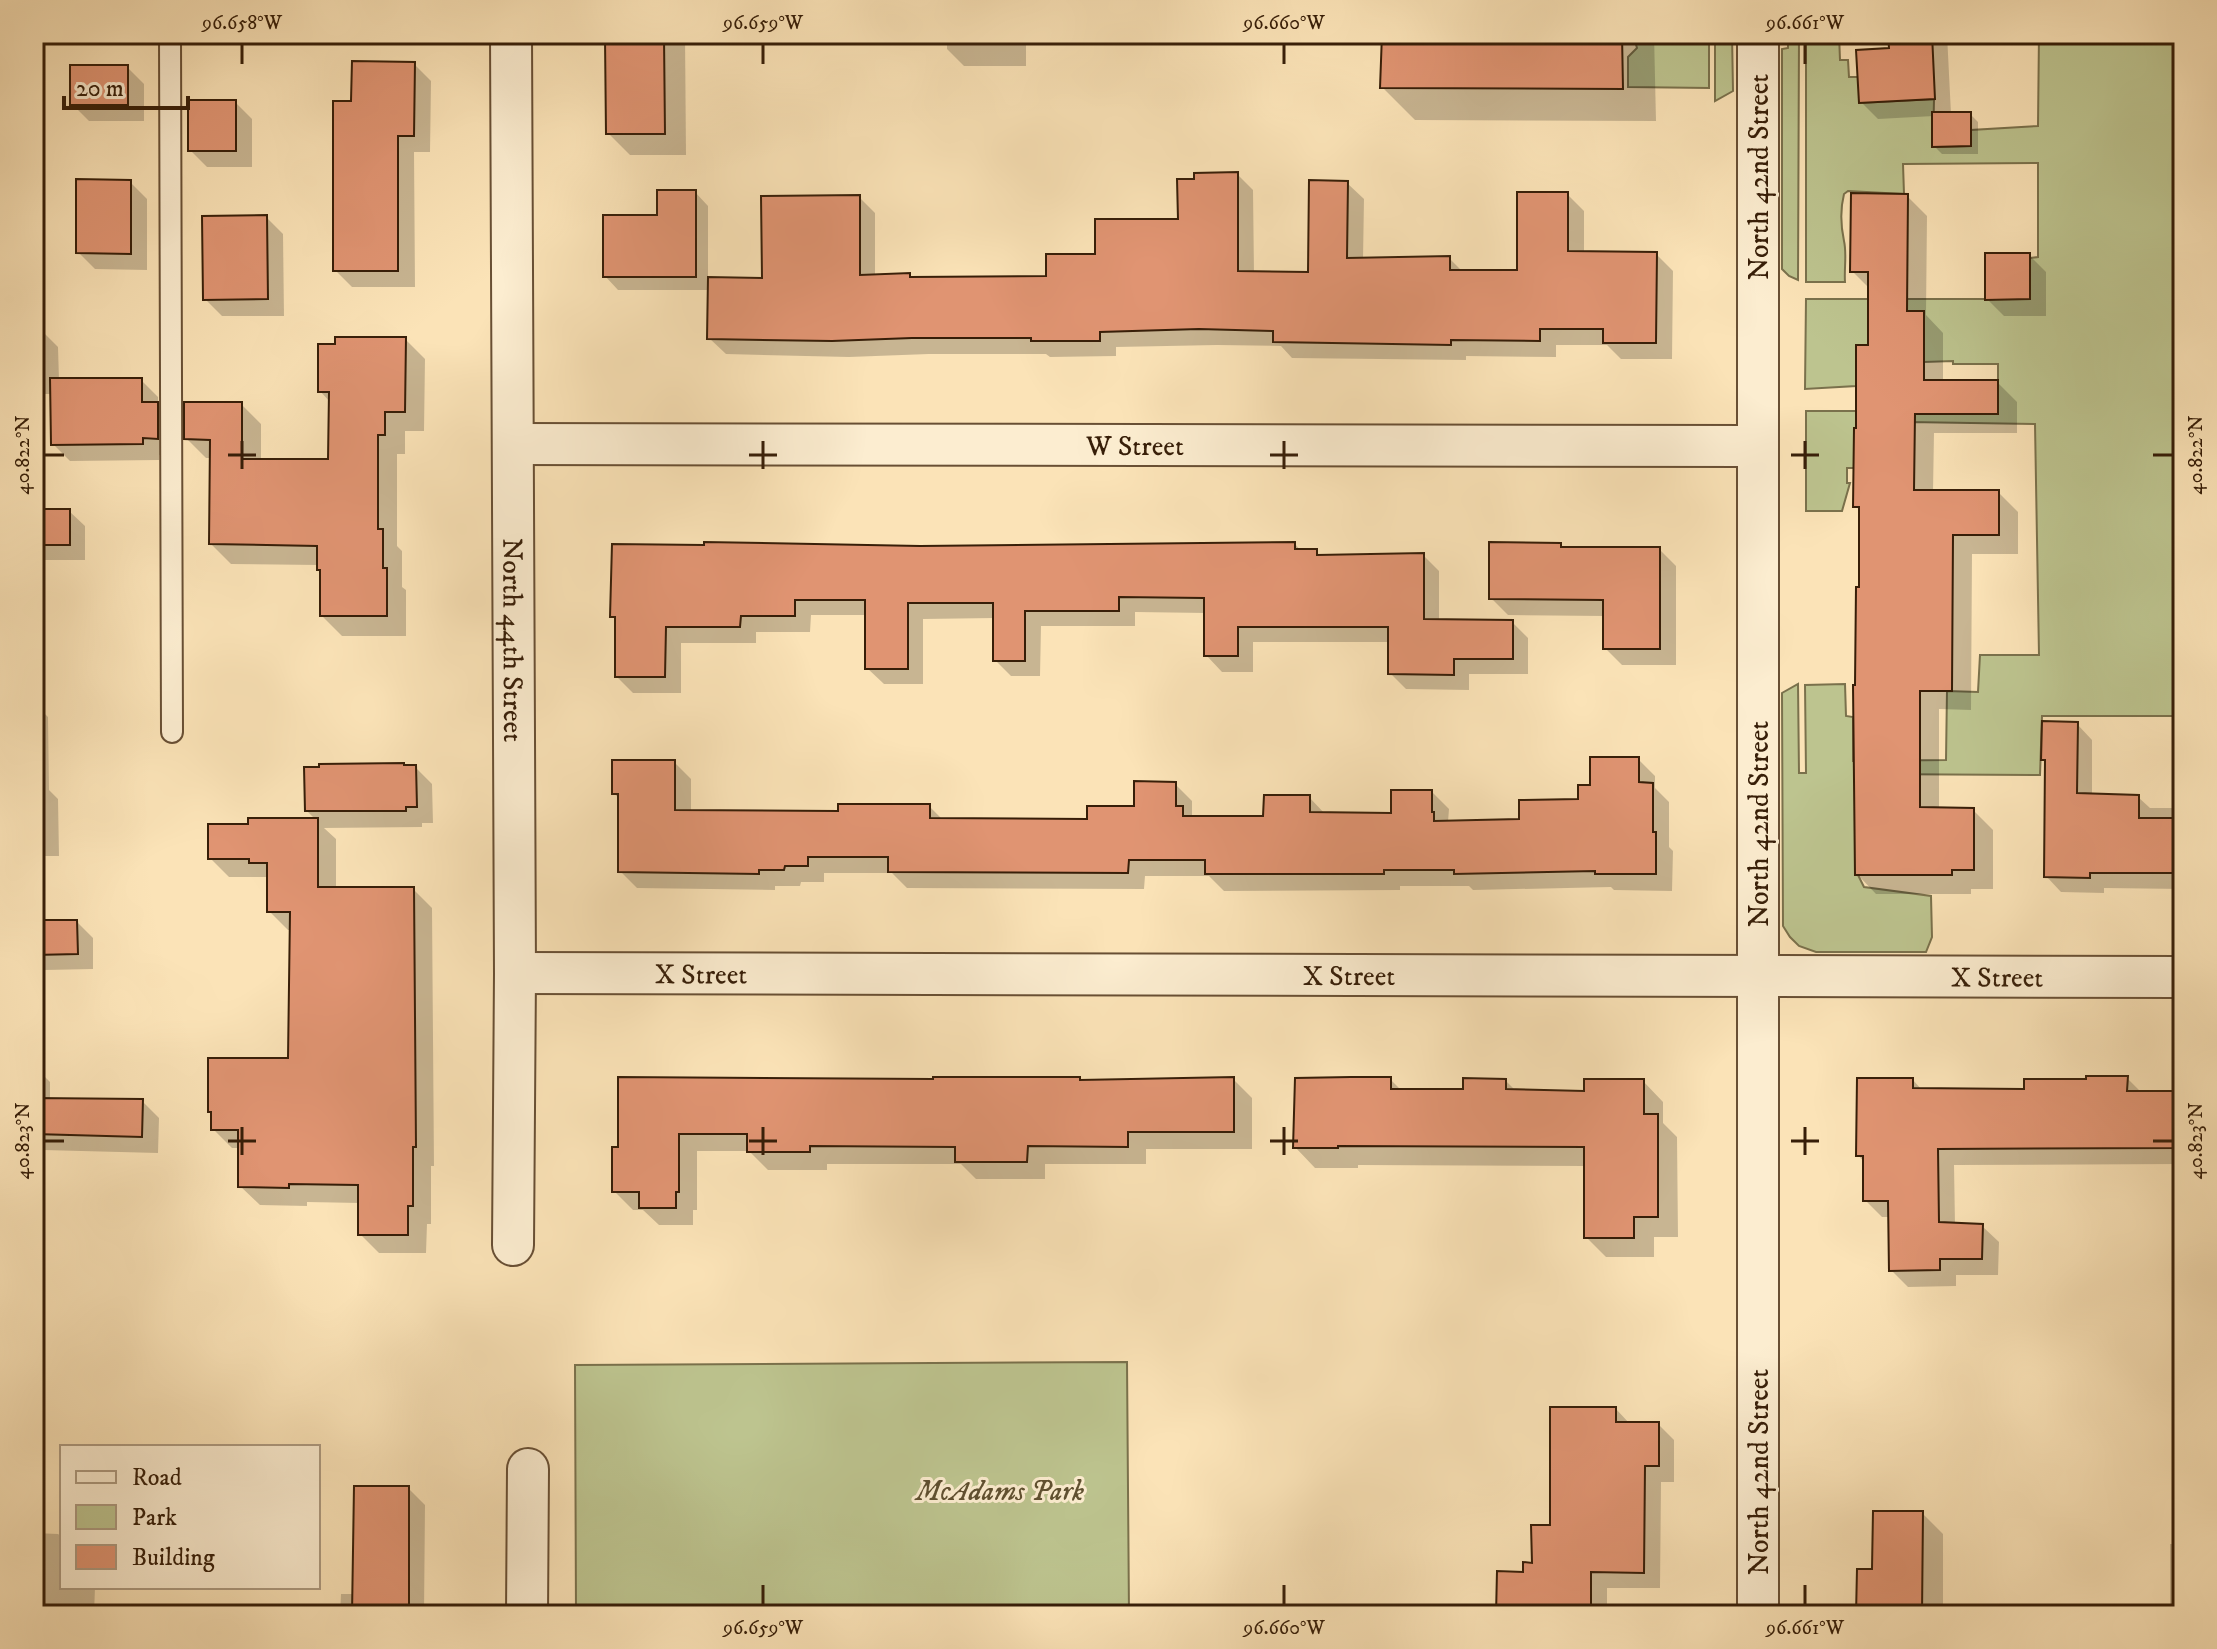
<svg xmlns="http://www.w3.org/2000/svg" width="2217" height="1649" viewBox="0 0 2217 1649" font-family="'IM FELL DW Pica',serif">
<rect width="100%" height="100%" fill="#fbe3b7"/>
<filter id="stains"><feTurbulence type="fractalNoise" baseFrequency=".0025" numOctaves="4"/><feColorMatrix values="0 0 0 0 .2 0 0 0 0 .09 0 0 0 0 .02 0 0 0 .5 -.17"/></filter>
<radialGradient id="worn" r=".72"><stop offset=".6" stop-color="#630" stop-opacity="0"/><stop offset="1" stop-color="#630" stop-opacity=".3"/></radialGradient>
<g fill="#bdc48f" stroke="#7a714c" stroke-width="2">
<polygon points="1627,34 1709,34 1709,88 1628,87 1628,57 1637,48 1635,41 1627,38"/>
<polygon points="1715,34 1732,34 1733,91 1715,101"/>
<path d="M1839 34 1840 60H1848L1849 77H1858L1860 103 1934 99 1933 147 1970 146 1971 130 2038 126 2039 34H2183V249L2177 265 2183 275V716H2042L2040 775 1864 774 1855 808V875H1858L1864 887 1931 896 1932 937 1926 952H1816L1799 946 1790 937 1783 926 1782 693 1798 684 1799 773H1806L1805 685 1845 684 1846 716 1853 717V761L1946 760 1947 691 1978 692 1980 655H2039L2035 424 1909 422V428H1854V468H1847V483H1850L1842 511H1806V411H1954L1955 414 1998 413V364H1953V361L1924 362V311H1869L1868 345H1856V386L1805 389 1806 299H2029L2030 258 2038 257V163L1903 164 1904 194 1848 191 1844 194C1840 210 1841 227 1844 241 1847 254 1844 269 1845 282H1806V35Z"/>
<polygon points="1799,35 1798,280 1789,276 1782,269 1782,49 1788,48 1788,39"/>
<polygon points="1127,1362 1129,1615 576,1615 575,1365"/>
</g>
<g fill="#0003">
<rect x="34" y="34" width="7" height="11"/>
<polygon points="625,34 685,34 686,155 630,155 608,133"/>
<polygon points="947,34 1026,34 1026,66 964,66 947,49"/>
<polygon points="1384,34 1654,34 1656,121 1415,120 1382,87"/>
<polygon points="1890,34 1947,34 1951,114 1970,114 1978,122 1978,154 1942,154 1934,146 1934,116 1878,119 1861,102 1892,50"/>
<polygon points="414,64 431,81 430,152 414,152 415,287 352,287 335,270 353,103"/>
<polygon points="127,67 144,84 144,121 89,121 72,104"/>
<polygon points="235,102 252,119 252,167 207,167 190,150"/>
<polygon points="1237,174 1253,190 1254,273 1310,274 1347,183 1364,199 1363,260 1449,258 1463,272 1519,272 1567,194 1584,211 1584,253 1656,254 1673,271 1672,359 1621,359 1607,345 1556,345 1556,357 1466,356 1466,360 1292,358 1281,346 1217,345 1116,347 1116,356 1050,357 1046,354 929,354 849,357 726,354 709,338 709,290 618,290 605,276 659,217 695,192 708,206 708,279 764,280 859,197 875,213 875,276 909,275 913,279 1048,278 1180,221"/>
<polygon points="130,182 147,199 147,270 95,269 78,252"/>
<polygon points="1907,196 1927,216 1926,315 1943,333 1943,382 1997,382 2017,402 2017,433 1934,433 1933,492 1998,492 2018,512 2018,554 1972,554 1971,710 1939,709 1939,810 1973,810 1993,830 1993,889 1971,889 1971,894 1876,894 1857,874 1861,511 1855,506 1870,347 1870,289 1852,271"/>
<polygon points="266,217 283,234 284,316 222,316 205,299"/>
<polygon points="2029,255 2046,272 2046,316 2004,316 1987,299"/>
<polygon points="34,330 41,330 58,347 59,380 141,380 158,397 158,405 174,421 174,455 159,455 159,460 70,461 53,444 52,394 34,394"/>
<polygon points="405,339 425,359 424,431 405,431 405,454 397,454 397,546 402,551 402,587 406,590 406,636 342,636 322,616 322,573 319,570 319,565 231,564 211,544 212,458 206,458 186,438 241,404 261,424 261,461 330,461 331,403 320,391"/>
<polygon points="34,511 69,511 85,526 85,560 37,560 37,585 34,585"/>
<polygon points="1295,544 1301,551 1316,551 1321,557 1423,555 1439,571 1439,621 1512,622 1528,638 1528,674 1469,674 1469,690 1406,689 1390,673 1390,642 1253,642 1253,672 1222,672 1206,655 1206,613 1135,612 1135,626 1041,626 1040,676 1011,676 995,660 995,618 923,619 923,684 884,684 867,668 867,615 811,615 810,632 756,632 756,643 681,643 681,693 633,693 617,677 617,622 612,616 920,548"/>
<polygon points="1560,545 1564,549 1659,549 1676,566 1676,665 1622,665 1605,648 1605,616 1508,615 1491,598"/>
<polygon points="34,703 48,717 49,790 58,799 59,856 39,856 41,922 77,922 93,938 93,969 45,970 34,959"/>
<polygon points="2077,724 2092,740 2092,796 2138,797 2150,808 2183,808 2183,889 2104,888 2104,893 2061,892 2046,876 2047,763 2043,759"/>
<polygon points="1638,759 1655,776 1655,788 1669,802 1669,847 1673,851 1672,891 1614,890 1611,887 1473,890 1469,886 1400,886 1400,890 1224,891 1209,876 1145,876 1144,889 907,888 892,873 824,873 824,882 801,882 800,886 775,886 775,890 637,888 620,871 620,800 614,793 674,762 691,779 691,812 840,814 929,806 943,820 1089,821 1136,808 1175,784 1192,801 1192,818 1265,818 1309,797 1326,815 1393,815 1432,792 1449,809 1448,822 1521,821 1580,801 1592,787"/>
<polygon points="406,767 415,767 432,784 433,823 422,823 422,827 324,828 336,839 336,889 413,889 432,908 434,1166 431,1166 431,1224 427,1224 426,1253 379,1253 360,1234 360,1203 307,1202 307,1206 260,1205 240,1186 240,1148 232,1148 213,1129 213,1114 210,1111 290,1060 292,930 288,930 269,911 269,880 267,877 229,877 210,858 250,826 316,820 307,811"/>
<polygon points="34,1066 50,1082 50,1100 142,1101 159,1118 158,1153 43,1150 44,1236 34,1236"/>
<polygon points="2127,1078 2142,1093 2183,1093 2183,1164 1954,1165 1955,1225 1982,1226 1999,1242 1998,1275 1956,1275 1956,1286 1908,1287 1891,1270 1890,1217 1882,1217 1865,1200 1865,1163 1858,1155 1913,1080 1922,1090 2026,1091"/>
<polygon points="620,1079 1082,1082 1233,1079 1252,1098 1252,1149 1146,1149 1146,1164 1045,1164 1045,1179 976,1179 961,1164 827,1164 827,1170 768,1170 749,1151 697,1151 697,1210 693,1210 693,1225 659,1225 643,1210 633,1210 614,1191 620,1149"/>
<polygon points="1390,1079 1402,1091 1465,1091 1506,1081 1516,1091 1586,1093 1643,1081 1663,1102 1663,1123 1677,1137 1678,1237 1654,1237 1654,1257 1606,1257 1586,1237 1586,1166 1358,1165 1358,1168 1315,1168 1295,1147"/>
<polygon points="1616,1409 1630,1424 1658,1424 1674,1440 1674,1482 1661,1482 1660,1588 1607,1588 1607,1615 1498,1615 1524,1574 1534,1565 1552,1527"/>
<polygon points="408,1488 425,1505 424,1615 340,1615 341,1594 354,1594"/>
<polygon points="1922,1513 1943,1534 1943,1615 1858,1615 1874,1571"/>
<polygon points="34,1533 58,1534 62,1537 62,1587 95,1587 94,1615 34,1615"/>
<polygon points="2170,1544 2183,1544 2183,1615 2165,1615 2165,1607 2170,1607"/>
</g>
<g fill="#e09472" stroke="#371e08" stroke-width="2">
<polygon points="1382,34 1622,34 1623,89 1380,88"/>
<polygon points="1888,34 1932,34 1935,99 1859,103 1856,50 1889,48"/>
<polygon points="664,37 665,134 606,134 605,38"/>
<polygon points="352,61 415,62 414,136 398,136 398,271 333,271 333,101 351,101"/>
<rect x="70" y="65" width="58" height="40"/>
<rect x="188" y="100" width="48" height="51"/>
<polygon points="1932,112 1971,112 1971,146 1932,147"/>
<polygon points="1238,172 1238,271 1308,272 1309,180 1348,181 1347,258 1450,256 1450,270 1517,270 1517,192 1568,192 1568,251 1657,252 1656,343 1603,343 1603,329 1540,329 1540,341 1451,340 1451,345 1273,342 1273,331 1199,329 1100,332 1100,341 1031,341 1031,338 912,338 832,341 707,339 708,277 762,278 761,196 860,195 860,275 910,273 910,277 1046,276 1046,254 1095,254 1095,219 1178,219 1177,179 1194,179 1194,173"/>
<polygon points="76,179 131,180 131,254 76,253"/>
<polygon points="657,190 696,190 696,277 603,277 603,215 657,215"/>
<polygon points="1851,193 1908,194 1907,311 1924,311 1924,380 1998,380 1998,414 1915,414 1914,490 1999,490 1999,535 1953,535 1952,691 1920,691 1920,807 1974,808 1974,870 1952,870 1952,875 1855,875 1853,685 1855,685 1856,587 1859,587 1859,507 1853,507 1854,428 1856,428 1856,345 1868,345 1868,272 1850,272"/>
<polygon points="267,215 268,299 203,300 202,216"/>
<polygon points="1985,253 2030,253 2030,299 1985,300"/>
<polygon points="335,337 406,337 405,412 385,412 385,435 378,435 378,529 383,529 383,568 387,568 387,616 320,616 320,570 317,570 317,546 209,544 210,440 184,439 184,402 242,402 242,459 328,459 329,392 318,392 318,344 335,344"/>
<polygon points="50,378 142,378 142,402 158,402 158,439 143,438 143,444 51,445"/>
<rect x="34" y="509" width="36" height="36"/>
<polygon points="704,542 920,546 1295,542 1295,549 1317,549 1317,555 1424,553 1424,619 1513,620 1513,659 1454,659 1454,675 1388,674 1388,627 1238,627 1238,656 1204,656 1204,598 1119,597 1119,611 1025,611 1025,661 993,661 993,603 908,603 908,669 865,669 865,600 795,600 795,616 741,616 740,627 666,627 665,677 615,677 615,617 610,617 612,544 704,545"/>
<polygon points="1489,542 1561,543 1561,547 1660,547 1660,649 1603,649 1603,600 1489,599"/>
<polygon points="2042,721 2078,722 2077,793 2139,795 2139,818 2183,818 2183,873 2090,873 2090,878 2044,877 2045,760 2041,760"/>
<polygon points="1590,757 1639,757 1639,782 1653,783 1653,832 1656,832 1656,874 1595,874 1595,871 1454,874 1454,870 1384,870 1384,874 1205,874 1205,860 1129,860 1128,873 888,872 888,857 808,857 808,866 785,866 784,870 759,870 759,874 618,872 618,794 612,794 612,760 675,760 675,810 838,811 838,804 930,804 930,818 1087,819 1087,806 1134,806 1134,781 1176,782 1176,806 1183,806 1183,816 1263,816 1264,795 1310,795 1310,812 1391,813 1391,790 1432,790 1432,812 1434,812 1434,821 1519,819 1519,800 1578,799 1578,785 1590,785"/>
<polygon points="404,763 404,765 416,765 417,807 406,807 406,811 305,811 304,767 319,767 319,764"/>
<polygon points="248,818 318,818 318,887 414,887 416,1147 413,1147 413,1206 408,1206 408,1235 358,1235 358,1185 289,1184 289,1188 238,1187 238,1130 211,1130 211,1112 208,1112 208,1058 288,1058 290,912 267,912 267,863 249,863 249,859 208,859 208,824 248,824"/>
<polygon points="34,920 77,920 78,954 34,955"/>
<polygon points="2086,1076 2128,1076 2127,1091 2181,1091 2181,1148 1938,1149 1939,1222 1983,1224 1982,1259 1940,1259 1940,1270 1889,1271 1888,1201 1863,1201 1863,1156 1856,1156 1857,1078 1913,1078 1913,1088 2024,1089 2024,1079 2086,1079"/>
<polygon points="618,1077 933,1079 933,1077 1080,1077 1080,1080 1234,1077 1234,1132 1128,1132 1128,1147 1028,1146 1027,1162 955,1162 955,1147 810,1146 810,1152 747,1152 747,1134 679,1134 679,1192 676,1192 676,1208 639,1208 639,1192 612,1192 612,1147 618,1147"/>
<polygon points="1351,1077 1391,1077 1391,1089 1463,1089 1463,1078 1506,1079 1506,1089 1584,1091 1584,1079 1644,1079 1644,1114 1658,1114 1658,1217 1634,1217 1634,1238 1584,1238 1584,1147 1338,1146 1338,1148 1293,1148 1295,1078"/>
<polygon points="34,1098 143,1099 142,1137 34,1134"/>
<polygon points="1550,1407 1616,1407 1616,1422 1659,1422 1659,1466 1645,1466 1644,1573 1591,1572 1591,1615 1496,1615 1497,1571 1523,1572 1523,1562 1532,1563 1531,1525 1550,1525"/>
<polygon points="354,1486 409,1486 409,1615 352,1615"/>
<polygon points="1873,1511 1923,1511 1922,1615 1856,1615 1857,1569 1872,1569"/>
</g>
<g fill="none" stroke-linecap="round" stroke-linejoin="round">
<defs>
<polyline id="service" points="170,34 172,732"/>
<g id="minor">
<path id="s1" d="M511 34 515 973 513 1245"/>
<path id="s2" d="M513 444 1757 446"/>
<path id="s3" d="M515 973 2183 977"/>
<polyline points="527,1615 528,1469"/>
<polyline points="1758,1615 1758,34"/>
</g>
</defs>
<use href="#service" stroke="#684f34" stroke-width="24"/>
<use href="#minor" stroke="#684f34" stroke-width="44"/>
<use href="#service" stroke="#fcedd0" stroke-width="20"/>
<use href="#minor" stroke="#fcedd0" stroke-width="40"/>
</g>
<path fill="none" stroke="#371e08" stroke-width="3" d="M242 44V64M763 44V64M1284 44V64M1805 44V64M242 441V469M763 441V469M1284 441V469M1805 441V469M44 455H64M228 455H256M749 455H777M1270 455H1298M1791 455H1819M2153 455H2173M242 1127V1155M763 1127V1155M1284 1127V1155M1805 1127V1155M44 1141H64M228 1141H256M749 1141H777M1270 1141H1298M1791 1141H1819M2153 1141H2173M763 1585V1605M1284 1585V1605M1805 1585V1605"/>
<g text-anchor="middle" stroke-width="6" stroke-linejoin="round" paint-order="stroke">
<g font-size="28" fill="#371e08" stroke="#fcedd0">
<text transform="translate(1758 177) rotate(-90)" y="10">North 42nd Street</text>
<text dy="10" stroke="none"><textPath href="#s2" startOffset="622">W Street</textPath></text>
<text dy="10" stroke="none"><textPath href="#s1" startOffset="606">North 44th Street</textPath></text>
<text transform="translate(1758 824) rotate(-90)" y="10">North 42nd Street</text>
<text dy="10" stroke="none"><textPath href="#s3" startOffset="186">X Street</textPath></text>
<text dy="10" stroke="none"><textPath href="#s3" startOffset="834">X Street</textPath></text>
<text dy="10" stroke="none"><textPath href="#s3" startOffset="1482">X Street</textPath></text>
<text transform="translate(1758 1472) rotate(-90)" y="10">North 42nd Street</text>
</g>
<g font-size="28" font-style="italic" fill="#5f5030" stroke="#fcedd0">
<text x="1000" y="1500">McAdams Park</text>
</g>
</g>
<rect width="2217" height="1649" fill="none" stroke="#fbe3b7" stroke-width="88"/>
<rect x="60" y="1445" width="260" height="144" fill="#fcedd0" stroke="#ad9a80" stroke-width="2"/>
<rect x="76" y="1471" width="40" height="12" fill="#fcedd0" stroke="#ad9a80" stroke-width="2"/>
<text x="132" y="1485" font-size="24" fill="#371e08">Road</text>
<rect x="76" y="1505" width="40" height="24" fill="#bdc48f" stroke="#ad9a80" stroke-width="2"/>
<text x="132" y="1525" font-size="24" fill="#371e08">Park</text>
<rect x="76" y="1545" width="40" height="24" fill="#e09472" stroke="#ad9a80" stroke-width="2"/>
<text x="132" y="1565" font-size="24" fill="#371e08">Building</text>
<path d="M64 96v12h124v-12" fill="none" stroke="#371e08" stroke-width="4"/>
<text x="76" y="96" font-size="24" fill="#371e08" stroke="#fcedd0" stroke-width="6" paint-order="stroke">20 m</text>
<rect x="44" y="44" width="2129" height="1561" fill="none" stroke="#371e08" stroke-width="3"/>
<g font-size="20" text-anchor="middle" fill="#371e08">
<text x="242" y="29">96.658°W</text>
<text x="763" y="29">96.659°W</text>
<text x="1284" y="29">96.660°W</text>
<text x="1805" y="29">96.661°W</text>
<text transform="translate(2195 455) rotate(-90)" y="7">40.822°N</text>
<text transform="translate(22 455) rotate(-90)" y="7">40.822°N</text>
<text transform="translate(2195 1141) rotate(-90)" y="7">40.823°N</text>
<text transform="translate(22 1141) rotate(-90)" y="7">40.823°N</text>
<text x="763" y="1634">96.659°W</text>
<text x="1284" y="1634">96.660°W</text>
<text x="1805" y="1634">96.661°W</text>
</g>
<rect width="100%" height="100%" filter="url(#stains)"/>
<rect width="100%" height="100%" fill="url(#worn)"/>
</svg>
